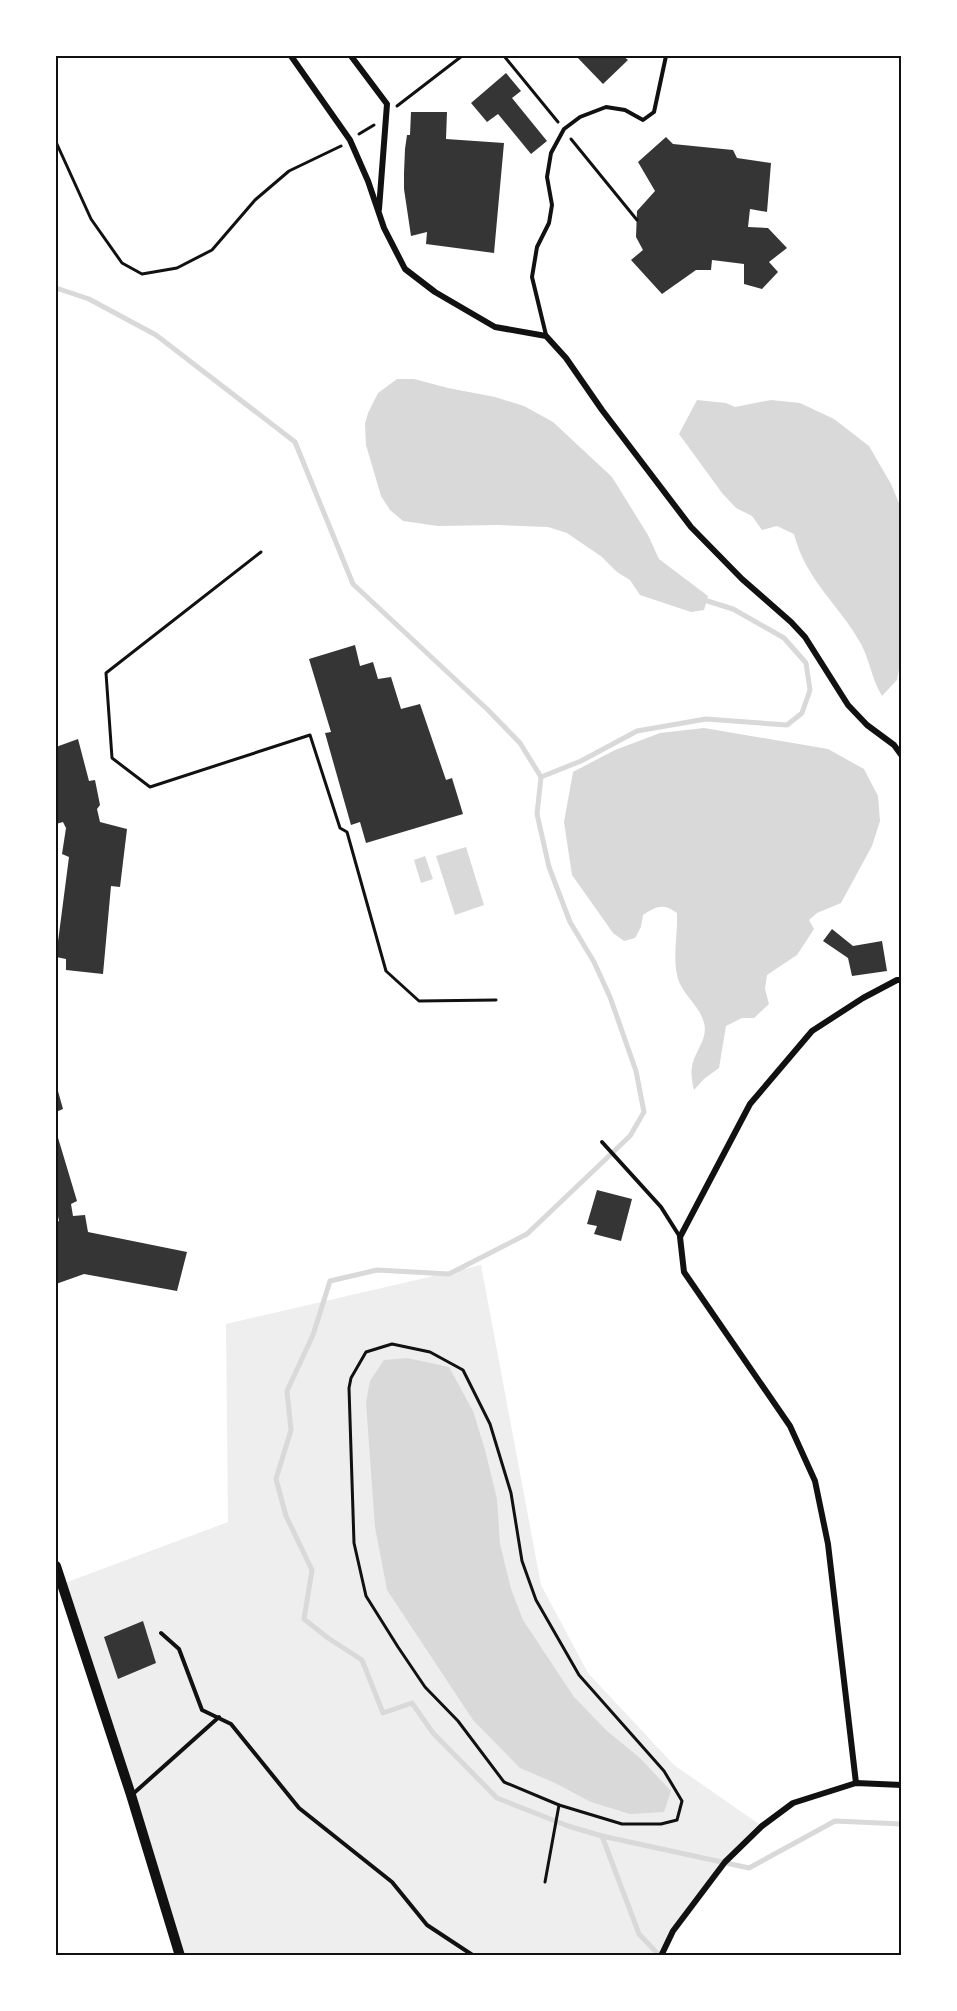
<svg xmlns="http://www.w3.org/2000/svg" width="957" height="2011" viewBox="0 0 957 2011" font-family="Montserrat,sans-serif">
<rect width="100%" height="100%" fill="#fff"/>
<path fill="#eee" d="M481 1265 541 1585 588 1673 674 1765 762 1826C723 1864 686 1906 661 1955H179L62 1584 228 1522 226 1324Z"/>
<g fill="#d9d9d9">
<polygon points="397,379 414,379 448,388 495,397 524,406 553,422 612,477 648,535 659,559 708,596 704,610 691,612 640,595 630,580 617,572 602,557 567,533 548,527 498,525 438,526 403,521 390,510 381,496 366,445 365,424 368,413 378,393"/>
<path d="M697 400 726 403 735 407 771 400 800 403 834 419 869 446 891 484 901 508 900 664 897 680 882 696C872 680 870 661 861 644 839 604 806 581 794 534L777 526 762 530 752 516 736 508 722 493 679 434Z"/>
<path d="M704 728 828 749 864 769 878 796 880 821 872 846 841 903 817 913 809 920 814 929 797 955 767 975 765 989 769 1004 754 1018H742L726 1026 719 1068 704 1079 694 1090C692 1081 690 1072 693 1062 697 1049 708 1037 704 1023 700 1006 683 995 678 979 672 958 678 935 677 913 663 903 657 906 643 915L641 927 635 938 624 941 613 933 572 875 564 822 573 772 615 750 660 733Z"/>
<polygon points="466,847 484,905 455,915 436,856"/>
<polygon points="425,856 433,879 421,883 414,860"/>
<polygon points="407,1358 449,1367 473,1411 485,1450 497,1499 500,1544 511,1589 523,1620 574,1697 607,1731 640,1758 671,1791 664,1812 630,1814 591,1802 555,1783 520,1768 473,1720 387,1590 375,1527 366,1402 370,1381 384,1360"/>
</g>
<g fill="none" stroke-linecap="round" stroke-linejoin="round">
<g stroke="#d9d9d9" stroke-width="5">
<polyline points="56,288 89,299 156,335 295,442 353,584 488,710 520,743 541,777 537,814 549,867 570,922 594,962 610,997 636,1071 644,1112 630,1136 527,1234 449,1274 377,1270 330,1281 313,1335 287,1391 291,1430 276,1479 286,1516 312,1570 304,1619 328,1638 362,1660 383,1713 412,1703 433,1733 497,1798 568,1826 602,1836 749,1868 835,1821 902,1824"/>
<polyline points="541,777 581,761 637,731 706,719 787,725 802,713 810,690 806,663 784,638 733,609 701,599"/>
<polyline points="602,1836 639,1934 660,1956"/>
</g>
</g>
<g fill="#353535">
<polygon points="576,56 623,56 628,60 603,84"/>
<polygon points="506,73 521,91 512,98 547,141 531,154 498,114 487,122 471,103"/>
<polygon points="411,112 447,112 446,139 504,143 494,253 426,244 427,232 411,236 404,189 404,173 405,149 407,135 410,135"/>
<polygon points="666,137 673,144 733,150 737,158 771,163 767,212 750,209 748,227 768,228 787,248 769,262 778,272 762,289 744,284 744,264 712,260 711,270 696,270 662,294 631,260 643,250 636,237 637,211 655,191 638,162"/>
<polygon points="355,645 360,666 373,662 378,679 391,677 401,709 420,704 446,780 452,778 463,814 366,843 360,822 351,825 325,733 331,732 309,659"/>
<polygon points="78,739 89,781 95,780 100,805 97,809 100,822 127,829 120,887 111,886 103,974 66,970 66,959 56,957 69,857 62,854 66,828 63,822 56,824 56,747"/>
<polygon points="832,929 853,946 882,941 887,971 852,976 848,958 823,941"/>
<polygon points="56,1084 63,1109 56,1112"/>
<polygon points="56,1131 77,1201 71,1204 73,1216 85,1215 88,1232 187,1252 177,1291 84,1274 56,1284 56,1222 59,1221 56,1207"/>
<polygon points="597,1190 632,1199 621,1241 594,1234 597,1226 587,1224"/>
<polygon points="143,1621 156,1663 118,1679 104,1637"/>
</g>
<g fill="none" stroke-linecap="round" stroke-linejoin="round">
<g stroke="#111" stroke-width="3">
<polyline points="504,56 558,122"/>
<polyline points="397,106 462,56"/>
<polyline points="359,134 374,125"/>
<polyline points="571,139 637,220"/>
<polyline points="56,142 91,219 122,263 142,274 177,268 212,250 255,200 289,171 341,146"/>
<polyline points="261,552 106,673 112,758 150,787 310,735 340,828 347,832 386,971 419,1001 496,1000"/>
<polygon points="392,1344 430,1352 463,1370 490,1424 511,1493 522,1561 536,1600 579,1675 664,1771 682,1801 677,1820 661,1824 622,1824 559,1805 504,1782 458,1721 425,1687 398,1647 366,1596 354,1543 349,1388 351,1378 366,1352"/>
<polyline points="545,1882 559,1805"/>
</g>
<g stroke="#111" stroke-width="4">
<polyline points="546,335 532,277 537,247 549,223 552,205 547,177 551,153 564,129 580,117 606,107 625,110 643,120 654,112 666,56"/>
<polyline points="602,1142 661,1207 680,1237"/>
<polyline points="161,1633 179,1649 202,1710 231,1724 299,1808 392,1882 427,1925 474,1956"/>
<polyline points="134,1793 219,1717"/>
</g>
<g stroke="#111" stroke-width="6">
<polyline points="291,56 350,140 368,181 384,228 405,269 435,292 495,327 546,336 566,358 602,410 691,527 742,579 791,622 805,637 848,705 867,725 894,745 902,756"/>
<polyline points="351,56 387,104 379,209"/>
<polyline points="902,898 902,933"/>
<polyline points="856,1783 828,1544 815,1481 790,1426 684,1272 680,1237 750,1104 812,1031 863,998 897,980 902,980"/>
<polyline points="661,1956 673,1931 725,1862 762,1826 793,1803 856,1783 902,1785"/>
</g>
<polyline stroke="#111" stroke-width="10" points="56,1566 131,1795 180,1956"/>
</g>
<rect width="957" height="2011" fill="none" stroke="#ffffff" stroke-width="114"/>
<rect x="57" y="57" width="843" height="1897" fill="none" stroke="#111" stroke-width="2"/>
</svg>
